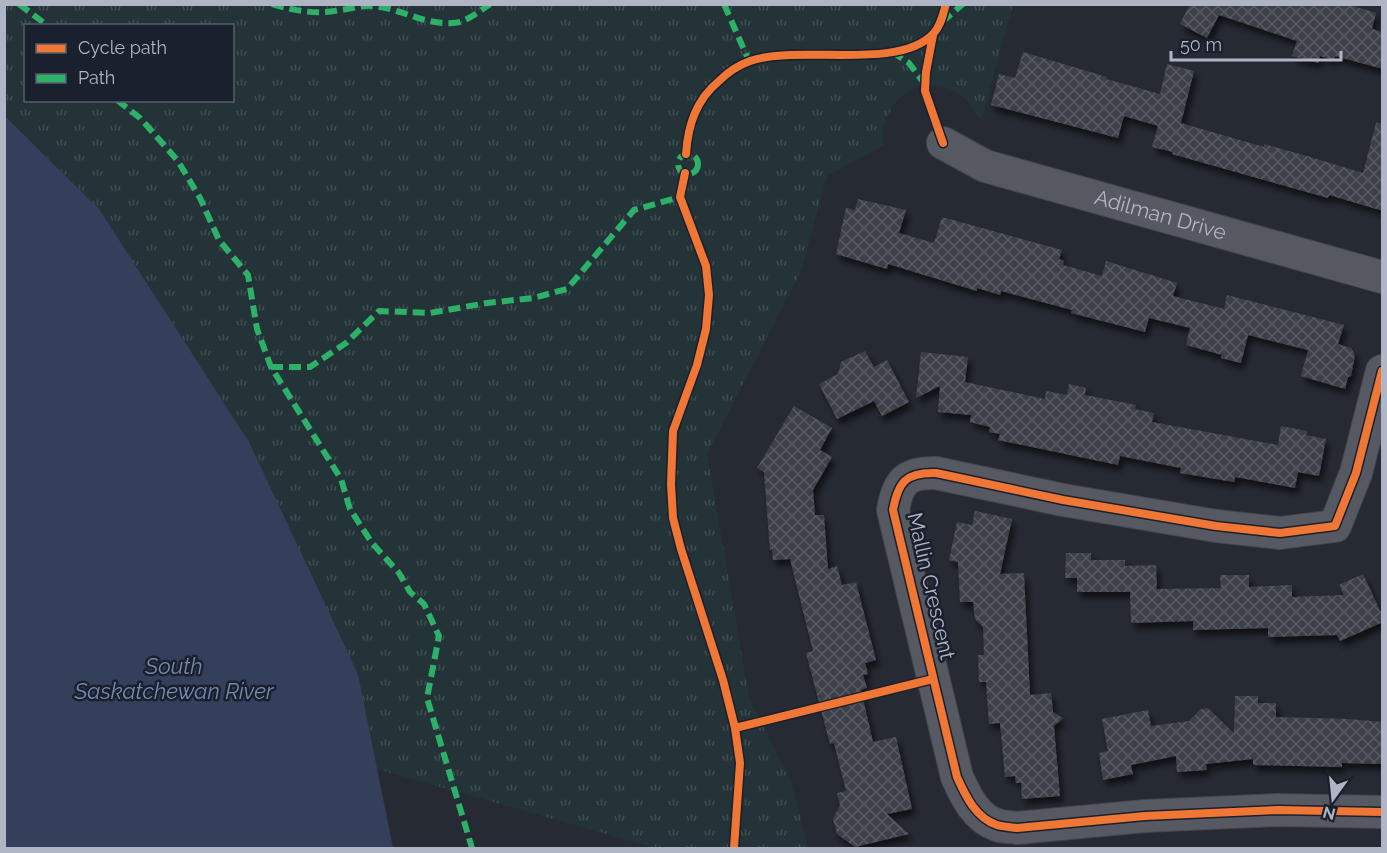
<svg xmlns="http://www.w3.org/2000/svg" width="1387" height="853" viewBox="0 0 1387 853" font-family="Raleway,sans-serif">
<defs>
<pattern id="grass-tufts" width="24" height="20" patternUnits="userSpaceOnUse" patternTransform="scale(1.5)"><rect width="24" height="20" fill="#233338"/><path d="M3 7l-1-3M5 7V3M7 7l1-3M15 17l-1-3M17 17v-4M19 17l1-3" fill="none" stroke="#404e53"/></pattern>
<pattern id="building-cross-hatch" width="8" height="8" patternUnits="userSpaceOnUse" patternTransform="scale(1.5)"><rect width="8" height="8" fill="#3e4149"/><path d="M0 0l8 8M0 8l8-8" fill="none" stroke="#575a62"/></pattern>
<filter id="shadow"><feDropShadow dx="3.5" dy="6" stdDeviation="3" flood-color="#0009"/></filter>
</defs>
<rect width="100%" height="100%" fill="#262a33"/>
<path fill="url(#grass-tufts)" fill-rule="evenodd" d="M4 5H1013L981 120C974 111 967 98 956 92 932 78 906 85 891 109 888 115 883 124 883 131 882 135 884 141 884 145L827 176 801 271 707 454 749 697 792 785 808 848H656L377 769 358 674 99 209 5 115ZM26 26H232V100H26Z"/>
<polygon fill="#34405b" points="4,115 99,209 249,442 358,674 393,848 5,848"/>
<g fill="url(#building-cross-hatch)" filter="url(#shadow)">
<polygon points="1190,4 1347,4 1376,13 1372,29 1383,32 1383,69 1335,56 1334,60 1320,56 1318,63 1292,56 1297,41 1219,15 1207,38 1180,24"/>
<polygon points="1023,52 1107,77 1106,79 1160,94 1167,64 1194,71 1181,123 1264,147 1264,144 1307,156 1363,173 1376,123 1383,123 1383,211 1329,195 1328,198 1172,154 1173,152 1152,147 1158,126 1124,116 1118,138 991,105 999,74 1015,78"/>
<polygon points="858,199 906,210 899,233 934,243 942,217 1062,250 1059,259 1064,261 1063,265 1102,276 1106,261 1177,283 1173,296 1224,309 1227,295 1344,325 1338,344 1351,348 1355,355 1351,376 1348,377 1345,389 1301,376 1308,350 1248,335 1241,363 1221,358 1222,355 1186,345 1190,328 1149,318 1145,332 1071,313 1072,310 1001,291 1000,295 977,288 977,291 888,264 887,269 836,254 846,208 855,210"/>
<polygon points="865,351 874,367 887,360 909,402 882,416 874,401 837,419 819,384 838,374 841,362"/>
<polygon points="921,352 968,357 965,382 1045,399 1046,391 1067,395 1069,384 1086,388 1085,395 1136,405 1135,409 1154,413 1152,422 1278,445 1281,426 1307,431 1306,435 1326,439 1319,476 1298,472 1295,488 1235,477 1234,482 1180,473 1181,468 1120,456 1118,465 998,440 1000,434 989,432 990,427 970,422 971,415 938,412 940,386 916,398"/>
<polygon points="794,406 832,428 820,450 832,457 813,490 815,515 824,515 828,569 837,566 842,585 856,582 876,660 865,663 868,674 863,675 867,688 861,690 873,742 896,737 912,809 887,814 909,834 855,847 837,834 833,819 840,805 837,793 846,791 834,743 830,744 806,653 813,651 790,559 773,560 772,549 770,550 764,472 757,468"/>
<polygon points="975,511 1012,519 1000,574 1024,573 1030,695 1051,693 1053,712 1063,718 1054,726 1060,796 1022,799 1021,783 1016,783 1015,776 1005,777 1000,723 989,724 986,682 979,682 978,655 984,655 983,627 975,619 973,602 960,602 958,562 949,560 957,522 972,525"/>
<polygon points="1066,553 1091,553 1091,560 1125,560 1125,566 1156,565 1157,589 1221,588 1220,575 1249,575 1249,587 1292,585 1292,597 1344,595 1339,585 1363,574 1383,617 1383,622 1340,641 1337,635 1268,637 1268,628 1193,630 1193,621 1131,623 1130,592 1077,592 1077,578 1065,578"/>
<polygon points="1235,696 1258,696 1258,703 1276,703 1276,717 1349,719 1383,722 1383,764 1342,763 1342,767 1253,765 1253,759 1206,764 1207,770 1177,772 1176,756 1131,765 1133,774 1103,780 1099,753 1108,751 1102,719 1148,710 1151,726 1189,721 1201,709 1208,708 1234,733"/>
</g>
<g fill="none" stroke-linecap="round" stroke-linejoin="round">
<defs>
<g id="minor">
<path id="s1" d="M943 143 985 166 1382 277"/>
<path d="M1382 371 1356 473 1335 526 1280 533 1216 526 1063 500 936 473C906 472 898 482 893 510L957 777C966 797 976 818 997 825 1003 827 1011 827 1017 828L1145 816 1278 810 1382 812"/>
</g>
</defs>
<use href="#minor" stroke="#42454c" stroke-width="34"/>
<use href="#minor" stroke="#565961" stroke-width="32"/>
<g stroke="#2db169" stroke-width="6" stroke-dasharray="12 6" stroke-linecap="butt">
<polyline points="19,4 48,26"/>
<path d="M272 4C296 11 316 15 340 10 351 9 361 5 372 6 401 8 423 25 453 23 465 23 480 11 490 4"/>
<polyline points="724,4 749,61"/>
<polyline points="942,22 963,4"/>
<polyline points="892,52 909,63 924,83"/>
<polyline points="117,100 140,118 178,161 200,198 219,240 248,275 257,329 271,367 341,479 350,509 372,543 399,573 410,592 424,604 439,636 427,698 472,848"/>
<circle cx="688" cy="164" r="10"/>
<polyline points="271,367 310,367 346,343 379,311 430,313 487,303 533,298 567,289 634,210 680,197"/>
</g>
<defs>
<g id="cycleway">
<polyline points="933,35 926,72 925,91 943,143"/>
<path d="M686 154C688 125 696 100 719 81 727 73 739 65 750 61 798 44 898 71 933 34 941 26 943 14 946 4"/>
<polyline points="685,173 680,197 706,266 709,295 706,329 697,365 673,431 671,484 673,518 681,549 723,680 735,728 740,763 734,848"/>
<path d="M1382 371 1356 473 1335 526 1280 533 1216 526 1063 500 936 473C906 472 898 482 893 510L957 777C966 797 976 818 997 825 1003 827 1011 827 1017 828L1145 816 1278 810 1382 812"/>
<polyline points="735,728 933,679"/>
</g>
</defs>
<use href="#cycleway" stroke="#1a202d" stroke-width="11"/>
<use href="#cycleway" stroke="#f07635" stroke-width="8"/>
</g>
<g text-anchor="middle" stroke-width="5" stroke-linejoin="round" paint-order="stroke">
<g font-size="21" fill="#afb5c5" stroke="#1a202d">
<text dy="7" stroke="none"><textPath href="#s1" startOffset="230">Adilman Drive</textPath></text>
<text transform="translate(931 586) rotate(77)" y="7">Mallin Crescent</text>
</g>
<g font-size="22" font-style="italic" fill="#7788ad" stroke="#1a202d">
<text x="174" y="674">South<tspan x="174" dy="25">Saskatchewan River</tspan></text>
</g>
</g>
<rect width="1387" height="853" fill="none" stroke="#afb5c5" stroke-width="12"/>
<rect x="24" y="24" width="210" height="78" fill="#1a202d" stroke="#565c6a" stroke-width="1.5"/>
<rect x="36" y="44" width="30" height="9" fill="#f07635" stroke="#565c6a" stroke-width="1.5"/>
<text x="78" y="54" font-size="18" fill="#afb5c5">Cycle path</text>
<rect x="36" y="74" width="30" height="9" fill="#2db169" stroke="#565c6a" stroke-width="1.5"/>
<text x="78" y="84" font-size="18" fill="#afb5c5">Path</text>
<g transform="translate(1333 799) rotate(195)" stroke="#1a202d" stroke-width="4.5" paint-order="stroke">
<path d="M0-4.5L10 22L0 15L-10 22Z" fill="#afb5c5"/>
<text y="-9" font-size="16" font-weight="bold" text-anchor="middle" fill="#afb5c5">N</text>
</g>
<path d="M1171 51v9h170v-9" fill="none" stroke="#afb5c5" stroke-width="3"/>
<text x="1180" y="51" font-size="18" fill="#afb5c5" stroke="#1a202d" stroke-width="4.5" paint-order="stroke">50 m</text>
</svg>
